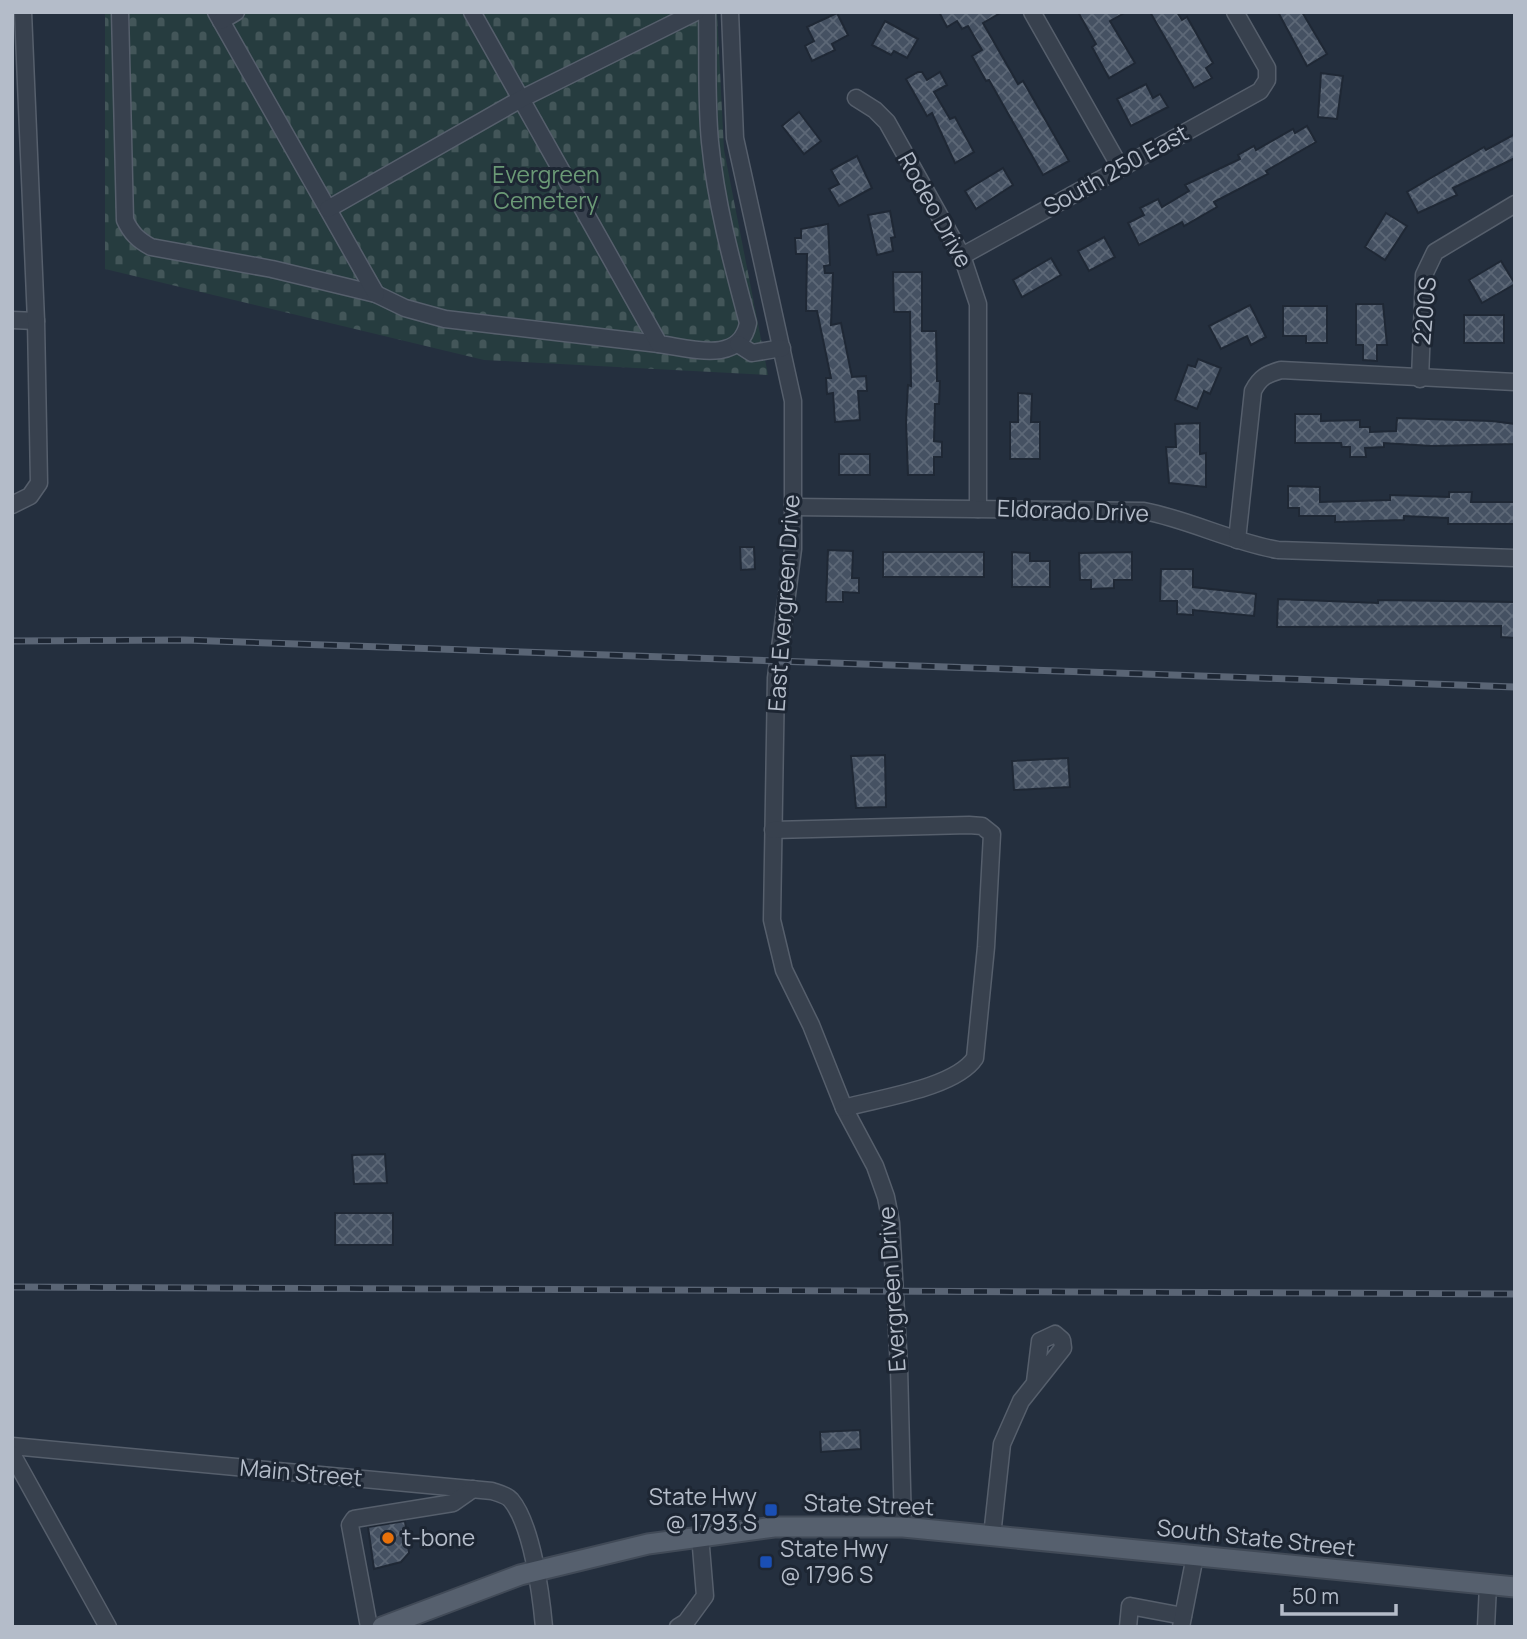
<svg xmlns="http://www.w3.org/2000/svg" width="1527" height="1639" viewBox="0 0 1527 1639" font-family="Manrope,sans-serif">
<defs>
<pattern id="cemetery-stones" width="16" height="16" patternUnits="userSpaceOnUse" patternTransform="scale(1.75)"><rect width="16" height="16" fill="#263c3f"/><path d="M2 7V4a2 2 0 0 1 4 0v3zM10 15v-3a2 2 0 0 1 4 0v3z" fill="#435659"/></pattern>
<pattern id="building-cross-hatch" width="8" height="8" patternUnits="userSpaceOnUse" patternTransform="scale(1.75)"><rect width="8" height="8" fill="#455162"/><path d="M0 0l8 8M0 8l8-8" fill="none" stroke="#5d6877"/></pattern>
</defs>
<rect width="100%" height="100%" fill="#242f3e"/>
<polygon fill="url(#cemetery-stones)" points="105,12 717,12 724,150 768,375 484,360 105,269"/>
<g fill="url(#building-cross-hatch)" stroke="#1f2835" stroke-width="2">
<polygon points="939,12 1002,12 983,23 1018,84 1023,81 1069,161 1043,175 989,80 986,81 972,56 982,50 968,26 962,29 957,21 947,27"/>
<polygon points="1078,12 1126,12 1110,21 1135,63 1109,78 1092,47 1096,44"/>
<polygon points="1150,12 1177,12 1182,20 1187,17 1213,63 1206,68 1212,78 1194,88"/>
<polygon points="1278,12 1302,12 1327,54 1307,66"/>
<polygon points="837,13 848,35 832,44 835,50 812,61 805,46 814,41 807,27"/>
<polygon points="885,21 918,39 907,58 894,51 891,55 872,45"/>
<polygon points="918,72 922,72 927,80 940,72 947,85 934,92 950,119 955,117 974,152 955,163 932,113 927,116 906,79"/>
<polygon points="1321,73 1343,76 1337,119 1318,117"/>
<polygon points="1146,84 1153,98 1160,94 1168,107 1131,126 1117,99"/>
<polygon points="799,112 821,141 804,154 782,126"/>
<polygon points="1307,126 1316,142 1266,171 1268,174 1214,202 1217,207 1184,226 1182,222 1139,245 1128,223 1144,215 1140,208 1158,199 1162,207 1189,191 1185,185 1240,159 1238,155 1254,146 1256,150 1293,129 1295,133"/>
<polygon points="1515,134 1515,158 1453,188 1457,195 1418,213 1407,192 1484,147 1486,150"/>
<polygon points="857,156 872,188 839,206 829,189 839,184 831,170"/>
<polygon points="1003,168 1013,185 976,209 965,191"/>
<polygon points="890,211 895,237 891,238 893,251 877,255 868,215"/>
<polygon points="1386,213 1407,226 1385,260 1365,247"/>
<polygon points="828,224 830,265 824,266 825,273 833,273 831,325 841,323 852,377 866,376 867,391 858,391 860,420 835,422 833,393 827,394 826,378 831,378 817,311 806,311 807,254 796,254 795,238 801,238 801,229"/>
<polygon points="1104,237 1115,257 1089,271 1078,251"/>
<polygon points="1051,258 1061,275 1022,297 1013,280"/>
<polygon points="1501,261 1515,284 1482,303 1469,280"/>
<polygon points="893,272 922,272 922,331 936,331 937,381 940,381 939,404 935,404 934,441 942,442 942,457 934,457 934,475 908,475 906,422 908,385 911,386 910,312 894,312"/>
<polygon points="1356,304 1383,304 1387,345 1377,345 1377,361 1363,360 1363,345 1356,345"/>
<polygon points="1250,305 1266,337 1251,345 1247,336 1221,349 1209,326"/>
<polygon points="1283,306 1327,306 1327,343 1306,343 1306,336 1283,336"/>
<rect x="1464" y="315" width="40" height="28"/>
<polygon points="1198,359 1221,368 1210,394 1204,391 1197,409 1175,400 1188,365 1195,367"/>
<polygon points="1018,393 1032,394 1031,422 1040,422 1040,459 1010,459 1010,422 1018,422"/>
<polygon points="1295,414 1321,414 1321,421 1360,420 1360,427 1370,427 1370,432 1396,431 1397,418 1492,421 1515,424 1515,444 1432,446 1384,443 1384,447 1365,448 1366,457 1350,457 1350,447 1342,447 1341,443 1295,443"/>
<polygon points="1200,423 1200,454 1206,453 1206,487 1169,483 1166,447 1176,447 1175,424"/>
<rect x="839" y="454" width="31" height="21"/>
<polygon points="1288,486 1320,487 1320,502 1390,500 1390,495 1449,497 1449,492 1472,492 1471,502 1515,502 1515,524 1448,524 1448,518 1404,516 1404,520 1335,522 1335,516 1299,516 1299,508 1288,508"/>
<polygon points="740,547 754,547 755,569 741,570"/>
<polygon points="828,550 853,551 852,578 859,578 859,593 843,592 843,602 826,602"/>
<rect x="883" y="552" width="101" height="25"/>
<polygon points="1012,552 1030,553 1030,561 1050,561 1050,587 1012,587"/>
<polygon points="1132,552 1132,580 1114,580 1114,588 1091,589 1091,580 1080,580 1079,553"/>
<polygon points="1161,569 1193,569 1193,587 1256,594 1254,616 1193,610 1193,615 1177,614 1177,601 1160,601"/>
<polygon points="1278,599 1378,603 1378,600 1515,602 1515,638 1501,637 1501,626 1277,627"/>
<polygon points="885,755 886,807 856,808 851,756"/>
<polygon points="1068,758 1070,787 1014,790 1012,761"/>
<polygon points="385,1154 387,1183 354,1184 352,1155"/>
<rect x="335" y="1213" width="58" height="32"/>
<polygon points="860,1430 861,1449 821,1452 820,1432"/>
<polygon points="405,1521 409,1553 401,1562 374,1569 368,1527"/>
</g>
<g fill="none" stroke-linecap="round" stroke-linejoin="round">
<defs>
<g id="minor">
<path d="M120 12 125 220C131 233 138 240 151 247L272 269 376 294 405 308 445 319 659 344"/>
<polyline points="216,12 376,294"/>
<path d="M472 12 659 344C690 348 740 365 748 323 732 263 716 204 710 142 706 100 708 55 707 12"/>
<polyline points="730,12 735,138 793,401 793,549 776,678 772,920 784,970 811,1025 844,1108 875,1166 886,1197 891,1223 899,1367 903,1527"/>
<polyline points="1032,12 1120,167"/>
<polyline points="221,21 236,12"/>
<polyline points="856,98 875,110 887,122 962,256 978,304 978,509"/>
<polyline points="328,209 521,99 696,12"/>
<polyline points="962,256 1260,91 1267,80 1267,68 1235,12"/>
<polyline points="12,320 36,321"/>
<polyline points="738,344 752,353 782,348"/>
<polyline points="1420,379 1424,275 1435,252 1515,204"/>
<polyline points="12,505 30,496 39,483 36,321 23,12"/>
<path d="M793 507 1144 511C1190 520 1232 542 1278 550L1515 558"/>
<path d="M1237 540 1253 391C1260 377 1267 374 1281 370L1515 382"/>
<path d="M773 830 969 825 982 826 992 834 986 947 975 1058C955 1088 879 1098 844 1108"/>
<path d="M12 1446 492 1491C498 1493 507 1495 511 1500 532 1525 541 1594 544 1627"/>
<polyline points="12,1454 108,1627"/>
<polyline points="992,1536 1002,1444 1021,1401 1063,1348 1062,1340 1055,1334 1040,1341 1035,1382"/>
<polyline points="369,1627 350,1525 354,1519 453,1503 473,1489"/>
<polyline points="678,1627 686,1622 705,1596 700,1535"/>
<polyline points="1128,1627 1130,1606 1183,1616"/>
<polyline points="1181,1627 1195,1556"/>
<polyline points="1486,1627 1488,1585"/>
</g>
<polyline id="major" points="382,1627 520,1575 648,1544 774,1527 903,1527 1515,1587"/>
</defs>
<use href="#minor" stroke="#565f6c" stroke-width="19"/>
<use href="#major" stroke="#414a57" stroke-width="23"/>
<use href="#minor" stroke="#38414e" stroke-width="16"/>
<use href="#major" stroke="#56606e" stroke-width="19"/>
<defs>
<g id="rail">
<polyline points="12,641 184,640 1515,687"/>
<polyline points="12,1287 1515,1294"/>
</g>
</defs>
<use href="#rail" stroke="#5a6575" stroke-width="7"/>
<use href="#rail" stroke="#1d2633" stroke-width="4.5" stroke-dasharray="13" stroke-linecap="butt"/>
</g>
<g fill="#1a4fb4" stroke="#1d2633" stroke-width="2.5">
<rect x="764" y="1503" width="14" height="14" rx="3.5"/>
<rect x="759" y="1555" width="14" height="14" rx="3.5"/>
</g>
<circle fill="#e8710a" stroke="#1d2633" stroke-width="2.5" cx="388" cy="1538" r="7"/>
<g text-anchor="middle" stroke-width="6" stroke-linejoin="round" paint-order="stroke">
<g font-size="23" fill="#b4bcc9" stroke="#1d2633">
<text transform="translate(1116 170) rotate(-29)" y="8">South 250 East</text>
<text transform="translate(935 210) rotate(61)" y="8">Rodeo Drive</text>
<text transform="translate(1425 311) rotate(-85)" y="8">2200S</text>
<text transform="translate(1073 511) rotate(2)" y="8">Eldorado Drive</text>
<text transform="translate(784 603) rotate(-86)" y="8">East Evergreen Drive</text>
<text transform="translate(892 1289) rotate(-94)" y="8">Evergreen Drive</text>
<text transform="translate(301 1473) rotate(5)" y="8">Main Street</text>
<text transform="translate(869 1505) rotate(2)" y="8">State Street</text>
<text transform="translate(1256 1538) rotate(6)" y="8">South State Street</text>
</g>
<g font-size="23" fill="#6b9a76" stroke="#1d2633">
<text x="546" y="183">Evergreen<tspan x="546" dy="26">Cemetery</tspan></text>
</g>
<g font-size="23" fill="#b4bcc9" stroke="#1d2633" text-anchor="start">
<text x="757" y="1505" text-anchor="end">State Hwy<tspan x="757" dy="26">@ 1793 S</tspan></text>
<text x="402" y="1546">t-bone</text>
<text x="780" y="1557">State Hwy<tspan x="780" dy="26">@ 1796 S</tspan></text>
</g>
</g>
<rect width="1527" height="1639" fill="none" stroke="#b4bcc9" stroke-width="28"/>
<path d="M1282 1604v10h114v-10" fill="none" stroke="#b4bcc9" stroke-width="3.5"/>
<text x="1292" y="1604" font-size="21" fill="#b4bcc9" stroke="#1d2633" stroke-width="5" paint-order="stroke">50 m</text>
</svg>
